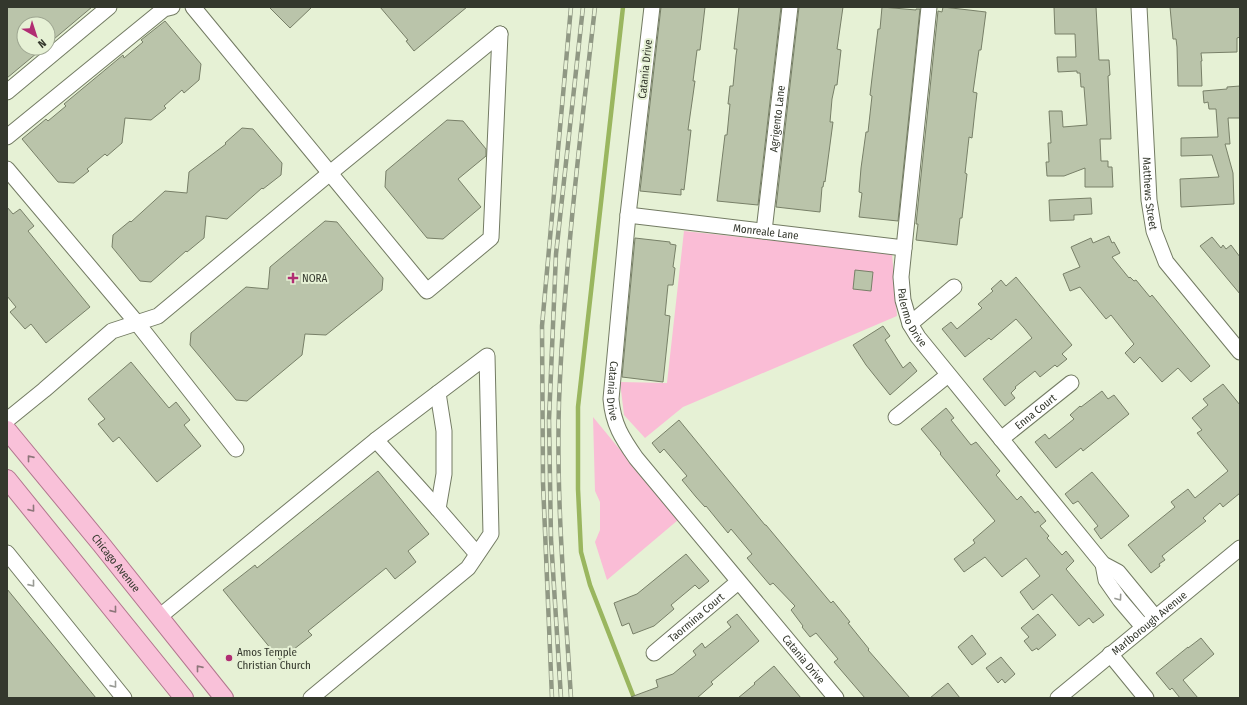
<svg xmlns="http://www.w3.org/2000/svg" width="1247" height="705" viewBox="0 0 1247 705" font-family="'Fira Sans Condensed',sans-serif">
<rect width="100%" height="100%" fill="#e6f1d5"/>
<g fill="#fabdd6">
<polygon points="684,231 892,253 897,316 683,407 645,438 624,415 620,382 667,383"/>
<polygon points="593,417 678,520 607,580 595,542 600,530 600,502 595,491"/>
</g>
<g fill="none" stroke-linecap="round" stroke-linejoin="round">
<polyline stroke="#9ab65f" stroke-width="4.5" points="623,7 578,407 578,489 581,552 590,585 634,698"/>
</g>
<g fill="#bac4aa" stroke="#788068">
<polygon points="7,7 92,7 48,44 48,24 24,24 24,48 43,48 7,78"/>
<polygon points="269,7 312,7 290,28"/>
<polygon points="380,7 467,7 414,51 406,41 408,40"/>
<polygon points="661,7 705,7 700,50 697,50 693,81 695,81 688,130 691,130 684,190 681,189 681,195 640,191"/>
<polygon points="739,7 781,7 758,205 717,201 725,135 727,135 730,104 728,104 730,86 733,86 736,55 737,49 734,49"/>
<polygon points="799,7 843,7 837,49 841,50 837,85 835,85 832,99 830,122 833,122 825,182 824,181 823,187 822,187 820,212 776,207"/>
<polygon points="882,7 916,10 916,9 920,9 898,221 859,217 862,193 859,192 861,168 866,132 868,132 872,96 870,95 872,78 878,29 880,29"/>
<polygon points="943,7 986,12 981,50 979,50 973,92 977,93 975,110 972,138 969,137 965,173 967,174 962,218 960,218 957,245 916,240 918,224 916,224 938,11 942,12"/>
<polygon points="1054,7 1096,7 1099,60 1109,60 1110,75 1108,76 1111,139 1100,139 1101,161 1108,161 1108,167 1112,167 1113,187 1085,187 1085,168 1064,176 1047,176 1046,162 1049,162 1048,143 1051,143 1049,111 1062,111 1063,127 1087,125 1084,87 1081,87 1080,73 1077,73 1077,71 1058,72 1057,57 1076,57 1075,34 1055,34"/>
<polygon points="1170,7 1240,7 1240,37 1237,38 1237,52 1201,53 1202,61 1201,61 1202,86 1178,86 1177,47 1176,39 1173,39"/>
<polygon points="165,21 201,64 199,80 184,93 182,90 164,106 166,108 151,120 125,118 122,143 107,156 105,154 87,169 89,171 74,183 58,182 22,139 46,119 48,121 66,106 64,104 123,55 124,58 143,42 141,40"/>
<polygon points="1240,86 1240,118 1228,118 1230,144 1225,144 1233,173 1234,204 1181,207 1180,179 1219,177 1212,155 1181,156 1181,138 1218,137 1216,109 1209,109 1208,102 1204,103 1203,91 1227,89 1227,87"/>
<polygon points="447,120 463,121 486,149 486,156 458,179 481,207 443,239 427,238 385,187 386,171"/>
<polygon points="242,128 253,129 282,163 281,175 263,189 262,188 227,219 206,216 204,238 187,252 186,251 151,282 140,281 112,247 113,235 130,221 131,222 165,191 187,193 189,172 226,144 225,143"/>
<polygon points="1091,198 1092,214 1074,215 1074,220 1050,221 1049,200"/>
<polygon points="7,207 13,214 20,209 34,226 28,231 90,307 46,343 31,324 25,329 10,312 16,307 7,296"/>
<polygon points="325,221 337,222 383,278 382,290 326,335 305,334 302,355 247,401 236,400 190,345 191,333 246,287 268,289 270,267"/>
<polygon points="1109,236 1112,243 1114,242 1120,253 1112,257 1129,278 1130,277 1134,281 1136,280 1150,297 1152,295 1210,366 1191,382 1178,368 1162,382 1140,357 1134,363 1125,353 1134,344 1111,315 1106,319 1080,287 1070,291 1063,274 1080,267 1071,247 1091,238 1093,243"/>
<polygon points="1212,237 1221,248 1223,245 1226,249 1231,245 1240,257 1240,294 1200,246"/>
<polygon points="635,238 670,242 670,244 676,245 673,267 675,268 673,285 668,285 665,315 670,316 663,382 622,377"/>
<polygon points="855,270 873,272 871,291 853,289"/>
<polygon points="1016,277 1072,345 1062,354 1067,359 1057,367 1055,365 1040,377 1035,371 1015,387 1016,388 1011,393 1015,398 1005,406 983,379 1032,338 1024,328 1016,319 991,340 989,338 965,357 942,329 951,322 957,329 982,308 978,304 993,291 991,289 1001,280 1006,286"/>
<polygon points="883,326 890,336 885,340 903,368 910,362 917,371 890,395 866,365 853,345"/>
<polygon points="131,362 169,408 176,402 190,420 184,425 201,446 157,482 119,437 113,442 98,424 105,419 88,399"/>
<polygon points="1223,384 1240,405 1240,493 1223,507 1220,503 1203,518 1206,521 1162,556 1165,560 1159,564 1160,566 1151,573 1128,545 1175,507 1171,502 1188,489 1195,498 1228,471 1197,433 1202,430 1192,418 1208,405 1203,399"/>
<polygon points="1102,391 1108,399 1114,395 1129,414 1083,451 1081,448 1056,468 1035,442 1045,434 1049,439 1074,419 1070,415 1080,406 1081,407"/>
<polygon points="946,408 954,418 951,420 971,445 976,442 1000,471 996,475 1017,500 1021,496 1035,513 1038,511 1046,521 1040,526 1049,536 1047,538 1062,555 1066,551 1074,561 1066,569 1104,615 1093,623 1089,618 1079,626 1052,594 1033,610 1020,592 1040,576 1026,558 1002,577 985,557 964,572 954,559 975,543 973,540 995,521 940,454 941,453 921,429"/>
<polygon points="679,420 765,525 766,525 831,603 833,601 850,622 848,623 869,649 868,650 910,698 865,698 834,662 838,659 816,633 810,637 802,627 803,626 791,610 795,606 773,583 770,585 747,558 752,554 731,529 728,533 706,506 705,507 696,497 682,480 687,476 664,449 660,453 652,443"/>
<polygon points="378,471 429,534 408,551 416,562 395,579 386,568 308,631 312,635 280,660 223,590 255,565 257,568"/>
<polygon points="1092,472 1129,516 1101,539 1094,529 1098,526 1078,501 1073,504 1065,494"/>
<polygon points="686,554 709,581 699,589 695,585 671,605 674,609 654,626 633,634 629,623 622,626 614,603 637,594"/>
<polygon points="7,589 65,660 96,698 7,698"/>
<polygon points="737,614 759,641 711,682 713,684 697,698 632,698 631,697 658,687 656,680 673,674 696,655 693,651 702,643 705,648 731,627 727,622"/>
<polygon points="1038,614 1056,635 1038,650 1037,648 1032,651 1024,641 1029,637 1021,628"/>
<polygon points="972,635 986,654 972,665 958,647"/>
<polygon points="1201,638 1214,654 1183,680 1198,698 1180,698 1172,688 1170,690 1156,673 1188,647 1188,648"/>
<polygon points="1001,657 1015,674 1005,683 1002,679 998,683 986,668"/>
<polygon points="774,666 801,698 738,698 755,684 754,683"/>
<polygon points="948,683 960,698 930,698"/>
</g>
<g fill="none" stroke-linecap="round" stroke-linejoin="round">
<defs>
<g id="minor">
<polyline points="193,7 427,291 491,238 500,34"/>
<path id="s1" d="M652 7 628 215 611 399C613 424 622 438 636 458L836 698"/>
<path id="s2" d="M929 7 901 277 903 300 910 324 918 337 1103 564 1118 572 1155 617"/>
<path id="s3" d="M1139 7 1149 200 1154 231 1166 262 1240 352"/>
<polyline points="7,92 109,7"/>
<polyline points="7,137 164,9 172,7"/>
<polyline points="7,169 137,323 236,449"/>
<path id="s4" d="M628 215 904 248"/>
<path id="s5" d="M764 231 790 7"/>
<polyline points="910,324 954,287"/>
<polyline points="896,417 948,375"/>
<polyline points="7,420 44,390 112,331 158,316 330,173 500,34"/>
<path id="s6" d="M1001 439 1071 383"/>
<polyline points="376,440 438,509"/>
<polyline points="7,553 124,698"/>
<polyline points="1103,564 1106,580 1120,600 1143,627"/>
<polyline points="159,617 376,440 438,393"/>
<path id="s7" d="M654 653 738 582"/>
<polyline points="1110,654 1146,698"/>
<polyline points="311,698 468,568 491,534 487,356 438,393 444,431 444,474 438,509 477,554"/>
<path id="s8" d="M1058 698 1240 548"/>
</g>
<g id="major">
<path id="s9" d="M7 430 101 544 224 698"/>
<polyline points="7,479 184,698"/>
</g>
</defs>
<use href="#minor" stroke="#737b63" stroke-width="17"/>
<use href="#major" stroke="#b1768d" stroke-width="20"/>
<use href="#minor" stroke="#fff" stroke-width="15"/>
<use href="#major" stroke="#f9c1d9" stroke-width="18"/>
<defs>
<g id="rail">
<polyline points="552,698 543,483 542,326 571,7"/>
<polyline points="561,698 551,539 549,420 556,254 583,7"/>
<path d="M571 698C565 600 556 501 559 402 564 270 580 139 595 7"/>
</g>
</defs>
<use href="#rail" stroke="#909884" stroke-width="4.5"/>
<use href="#rail" stroke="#e6f1d5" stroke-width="3" stroke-dasharray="9" stroke-linecap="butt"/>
</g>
<defs><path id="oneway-chevron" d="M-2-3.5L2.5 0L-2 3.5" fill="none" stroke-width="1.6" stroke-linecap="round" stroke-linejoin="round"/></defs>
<g stroke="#8d767a">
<use href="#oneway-chevron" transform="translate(30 458) rotate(-129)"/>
<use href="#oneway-chevron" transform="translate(32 509) rotate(51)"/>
<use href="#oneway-chevron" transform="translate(114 610) rotate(51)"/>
<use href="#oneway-chevron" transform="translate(199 668) rotate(-129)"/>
</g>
<g stroke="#9a9c96">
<use href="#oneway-chevron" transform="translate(32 584) rotate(51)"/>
<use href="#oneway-chevron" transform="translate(1119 598) rotate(54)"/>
<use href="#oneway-chevron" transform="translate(114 685) rotate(51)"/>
</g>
<g fill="#b12d73" stroke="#e6f1d5" stroke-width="1.5">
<path d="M291 272h4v4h4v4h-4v4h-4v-4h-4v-4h4z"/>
<circle cx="229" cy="658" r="4"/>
</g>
<g text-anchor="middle" stroke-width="4" stroke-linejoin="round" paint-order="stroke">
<g font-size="11" fill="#34382d" stroke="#e6f1d5">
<text transform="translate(645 69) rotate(-84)" y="4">Catania Drive</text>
<text dy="4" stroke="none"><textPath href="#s5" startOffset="113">Agrigento Lane</textPath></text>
<text dy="4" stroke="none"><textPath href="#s3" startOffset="187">Matthews Street</textPath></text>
<text dy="4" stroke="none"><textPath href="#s4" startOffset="139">Monreale Lane</textPath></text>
<text dy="4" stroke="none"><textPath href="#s2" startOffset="314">Palermo Drive</textPath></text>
<text dy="4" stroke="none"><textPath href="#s1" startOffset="386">Catania Drive</textPath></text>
<text dy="4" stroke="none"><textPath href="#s6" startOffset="44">Enna Court</textPath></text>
<text dy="4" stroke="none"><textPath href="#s9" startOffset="172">Chicago Avenue</textPath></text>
<text dy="4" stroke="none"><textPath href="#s7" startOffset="55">Taormina Court</textPath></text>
<text dy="4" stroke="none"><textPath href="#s8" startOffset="118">Marlborough Avenue</textPath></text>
<text dy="4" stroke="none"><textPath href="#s1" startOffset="721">Catania Drive</textPath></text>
</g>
<g font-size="11" fill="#34382d" stroke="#e6f1d5" text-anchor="start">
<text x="302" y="282">NORA</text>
<text x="237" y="656">Amos Temple<tspan x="237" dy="13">Christian Church</tspan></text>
</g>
</g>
<rect width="1247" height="705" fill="none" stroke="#34382d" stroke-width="16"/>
<g transform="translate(36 36) rotate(141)"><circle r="19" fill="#e6f1d5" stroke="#9fa792"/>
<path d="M0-3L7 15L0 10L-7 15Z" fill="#b12d73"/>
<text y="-6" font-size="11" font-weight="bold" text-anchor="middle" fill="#34382d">N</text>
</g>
</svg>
